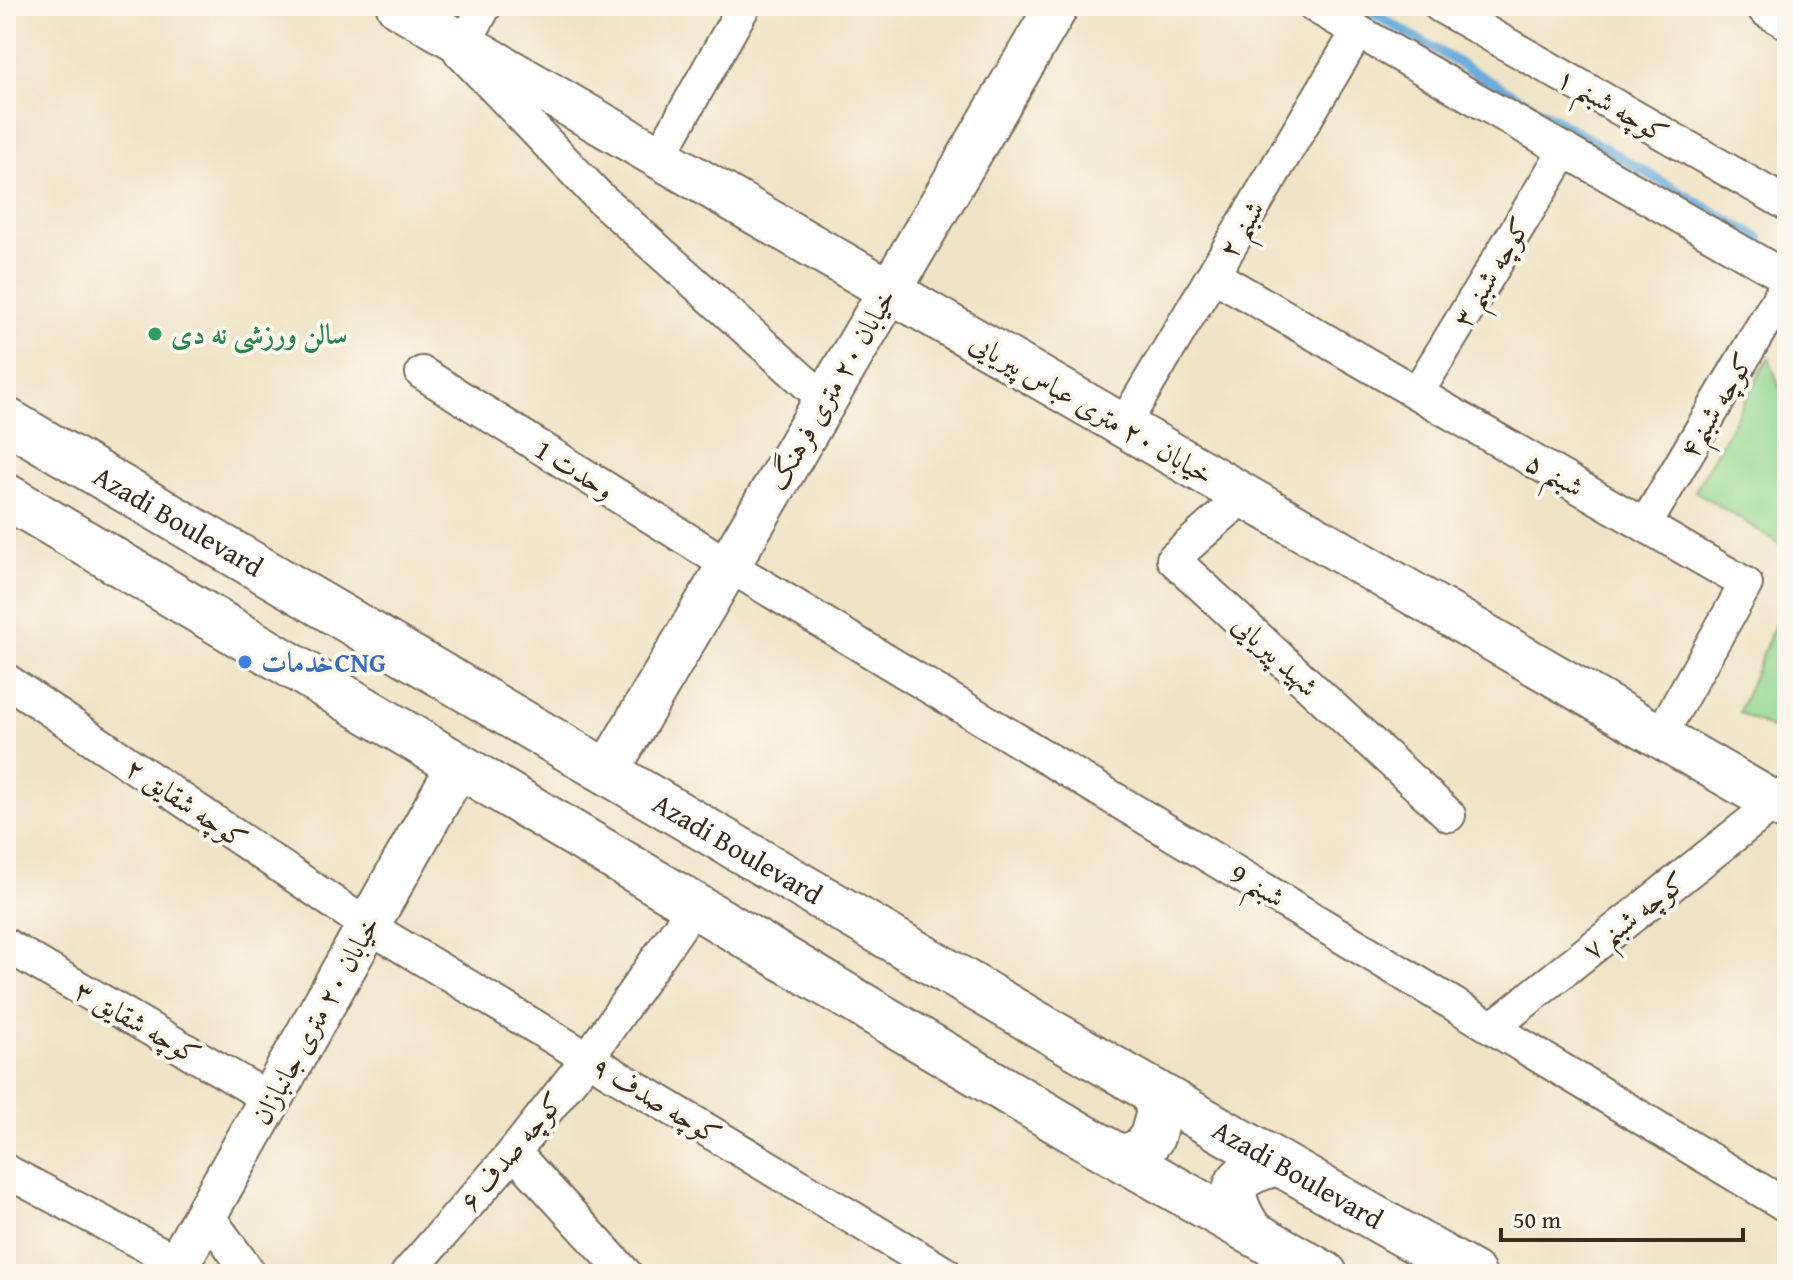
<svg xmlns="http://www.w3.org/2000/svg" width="1793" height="1280" viewBox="0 0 1793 1280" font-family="'Gentium Book Plus',Amiri,serif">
<rect width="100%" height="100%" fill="#fbf7ec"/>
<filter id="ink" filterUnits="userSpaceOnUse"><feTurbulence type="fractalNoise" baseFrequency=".0125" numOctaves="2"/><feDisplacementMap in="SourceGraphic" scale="16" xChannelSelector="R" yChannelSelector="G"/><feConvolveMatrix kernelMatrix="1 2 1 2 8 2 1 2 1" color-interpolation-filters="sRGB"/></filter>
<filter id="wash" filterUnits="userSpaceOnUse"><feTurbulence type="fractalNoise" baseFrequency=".006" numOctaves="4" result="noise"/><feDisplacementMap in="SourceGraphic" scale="32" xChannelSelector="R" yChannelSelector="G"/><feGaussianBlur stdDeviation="1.8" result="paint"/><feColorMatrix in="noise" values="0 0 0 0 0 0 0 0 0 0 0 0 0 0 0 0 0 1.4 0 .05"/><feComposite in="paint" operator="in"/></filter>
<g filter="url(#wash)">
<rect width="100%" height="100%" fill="#f0e3c5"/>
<g fill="#92d790" stroke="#668057" stroke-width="2">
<polygon points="1769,357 1787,409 1787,548 1695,491"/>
<polygon points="1787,595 1787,737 1739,712"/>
</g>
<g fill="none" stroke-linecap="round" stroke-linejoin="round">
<polyline stroke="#67acdd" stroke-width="10" points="1361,6 1760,239"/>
</g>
</g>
<g filter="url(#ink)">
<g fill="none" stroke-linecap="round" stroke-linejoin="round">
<defs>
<g id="minor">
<polyline points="1314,6 1787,278"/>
<polyline points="1440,6 1787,204"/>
<polyline points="464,44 485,6"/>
<polyline points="460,52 600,198 825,400"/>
<polyline points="659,157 744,6"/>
<polyline points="1213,275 1746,584 1660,736"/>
<polyline points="422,373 728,565 1787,1206"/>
<polyline points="1417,393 1565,150"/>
<polyline points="1123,426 1358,31"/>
<polyline points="1244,496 1173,559 1449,815"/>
<polyline points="1645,525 1787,284"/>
<polyline points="6,680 368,926 946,1274"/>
<polyline points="6,945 270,1099"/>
<polyline points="1493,1027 1775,803"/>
<polyline points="514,1152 626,1274"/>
<polyline points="6,1171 179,1263"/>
<polyline points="206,1213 250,1274"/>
<polyline points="407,1274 514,1152 588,1058 694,906"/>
</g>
<g id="tertiary">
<polyline points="398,6 1787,810"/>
<polyline points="1768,6 1787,17"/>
<polyline points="607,772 1057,6"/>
<polyline points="172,1274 458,766"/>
</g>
<g id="secondary">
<path id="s1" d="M6 420 1109 1066 1473 1274"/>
<polyline points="6,496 1077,1133 1325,1274"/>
<polyline points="1122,1158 1141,1151 1152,1137 1159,1112 1153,1091"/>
<path d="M1251 1232C1223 1190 1230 1175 1278 1163"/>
</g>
</defs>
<use href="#minor" stroke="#7a6b58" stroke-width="36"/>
<use href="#tertiary" stroke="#7a6b58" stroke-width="46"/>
<use href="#secondary" stroke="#7a6b58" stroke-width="48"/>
<use href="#minor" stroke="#fff" stroke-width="32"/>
<use href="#tertiary" stroke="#fff" stroke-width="42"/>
<use href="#secondary" stroke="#fff" stroke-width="44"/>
</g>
</g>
<circle fill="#2e9e5b" stroke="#fbf7ec" stroke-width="3" cx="155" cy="334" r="8"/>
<circle fill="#3f7fe0" stroke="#fbf7ec" stroke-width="3" cx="245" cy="662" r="8"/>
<g text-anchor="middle" stroke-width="8" stroke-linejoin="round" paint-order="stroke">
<g font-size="28" fill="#3b2a1e" stroke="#fbf7ec">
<text transform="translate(1613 105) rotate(30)" y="10">کوچه شبنم ۱</text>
<text transform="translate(1241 229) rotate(-59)" y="10">شبنم ۲</text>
<text transform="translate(1491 272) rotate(-59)" y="10">کوچه شبنم ۳</text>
<text transform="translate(831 389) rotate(-60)" y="10">خیابان ۲۰ متری فرهنگ</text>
<text transform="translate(1716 405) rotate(-59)" y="10">کوچه شبنم۴</text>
<text transform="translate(1092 408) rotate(30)" y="10">خیابان ۲۰ متری عباس پیریایی</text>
<text transform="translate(575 469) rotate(32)" y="10">وحدت 1</text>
<text transform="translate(1555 474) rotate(30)" y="10">شبنم ۵</text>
<text dy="10" stroke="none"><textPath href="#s1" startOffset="200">Azadi Boulevard</textPath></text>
<text transform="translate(1276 655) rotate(43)" y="10">شهید پیریایی</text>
<text transform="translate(187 803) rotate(34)" y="10">کوچه شقایق ۲</text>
<text dy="10" stroke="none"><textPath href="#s1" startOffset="848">Azadi Boulevard</textPath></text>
<text transform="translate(1258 885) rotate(31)" y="10">شبنم 9</text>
<text transform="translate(1634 915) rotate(-38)" y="10">کوچه شبنم ۷</text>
<text transform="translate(315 1020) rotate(-61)" y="10">خیابان ۲۰ متری جانبازان</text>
<text transform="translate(138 1022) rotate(30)" y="10">کوچه شقایق ۳</text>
<text transform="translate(657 1100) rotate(31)" y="10">کوچه صدف ۹</text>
<text transform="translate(511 1151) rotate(-50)" y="10">کوچه صدف ۶</text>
<text dy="10" stroke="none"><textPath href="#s1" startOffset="1496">Azadi Boulevard</textPath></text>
</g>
<g font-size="28" font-weight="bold" fill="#27864d" stroke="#fbf7ec" text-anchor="start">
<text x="171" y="344">سالن ورزشی نه دی</text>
</g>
<g font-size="28" font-weight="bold" fill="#366cbe" stroke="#fbf7ec" text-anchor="start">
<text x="261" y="672">خدماتCNG</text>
</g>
</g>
<rect width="1793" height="1280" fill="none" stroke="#fbf7ec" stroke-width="32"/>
<path d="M1501 1228v12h242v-12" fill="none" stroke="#3b2a1e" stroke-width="4"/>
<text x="1513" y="1228" font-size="24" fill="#3b2a1e" stroke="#fbf7ec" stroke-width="6" paint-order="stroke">50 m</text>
</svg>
